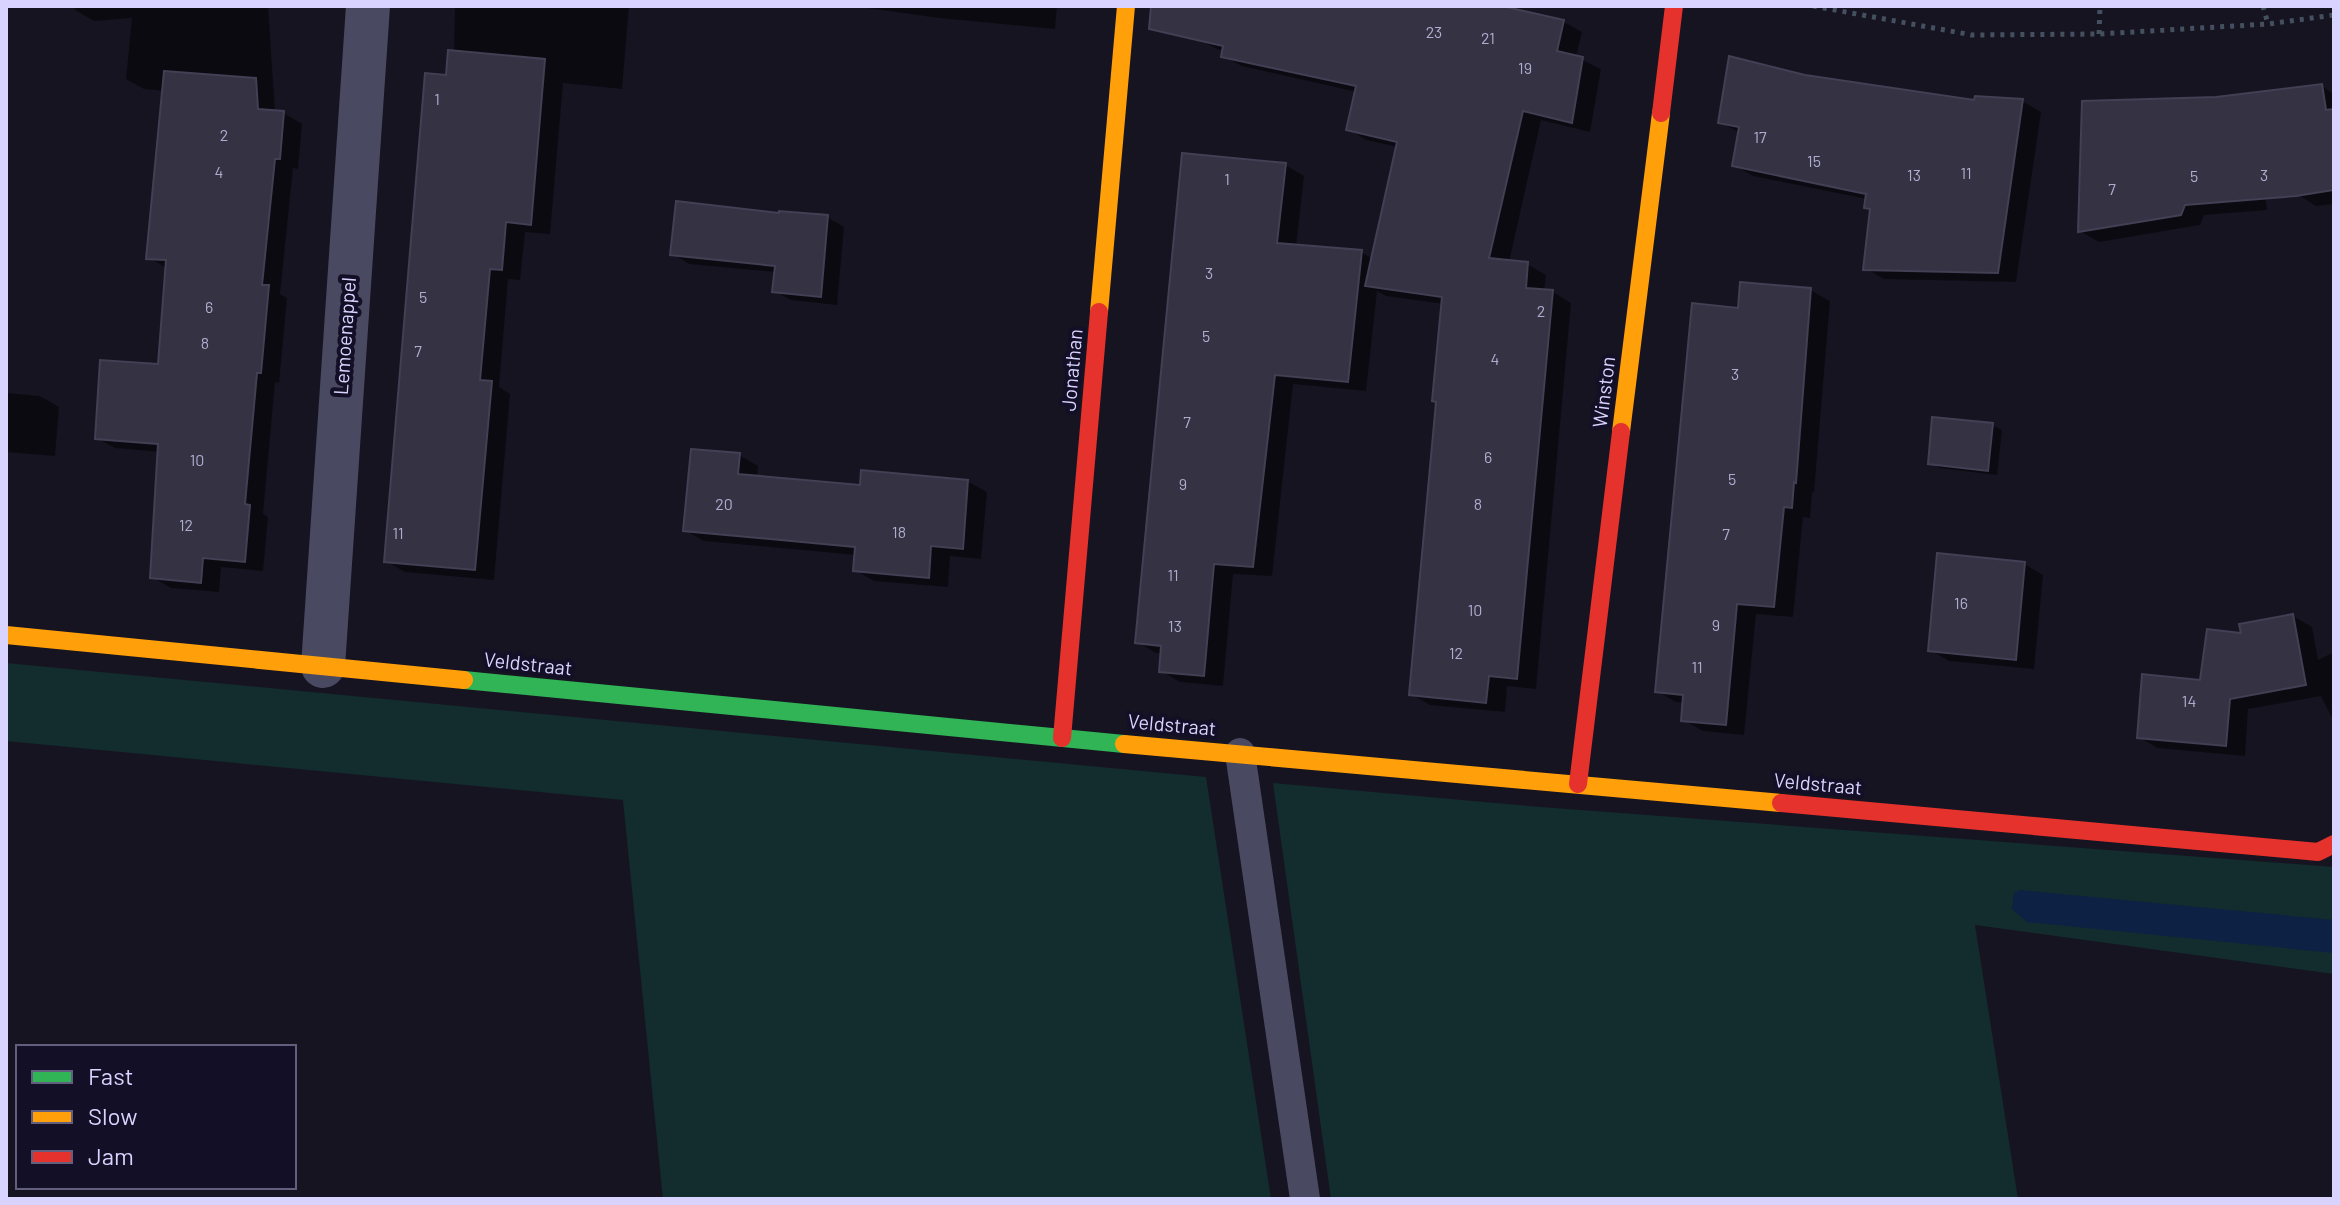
<svg xmlns="http://www.w3.org/2000/svg" width="2340" height="1205" viewBox="0 0 2340 1205" font-family="Barlow,sans-serif">
<rect width="100%" height="100%" fill="#161421"/>
<g fill="#132c2d">
<polygon points="6,663 1206,777 1271,1199 663,1199 623,800 6,741"/>
<polygon points="1273,783 1541,807 2334,867 2334,974 1975,925 2018,1199 1331,1199"/>
</g>
<polygon fill="#0d2144" points="2020,890 2334,920 2334,953 2027,922 2012,909 2014,893"/>
<g fill="#0007">
<polygon points="75,6 268,6 275,112 283,113 302,124 298,169 293,168 280,294 287,298 279,383 275,382 263,514 268,517 263,571 221,567 219,592 171,588 152,577 160,452 115,448 97,438 160,366 168,269 148,257 164,91 144,89 126,79 132,18 94,21 75,10"/>
<polygon points="455,6 629,6 622,89 563,83 550,234 525,232 520,280 508,279 499,387 510,394 494,580 405,572 386,561 447,78 454,53"/>
<polygon points="853,6 1057,6 1055,29 939,18"/>
<polygon points="1201,6 1496,6 1564,22 1582,32 1576,57 1601,69 1590,132 1541,120 1509,262 1527,264 1546,275 1544,291 1553,292 1571,303 1536,689 1507,686 1505,712 1430,705 1411,694 1438,403 1444,304 1386,296 1377,291 1366,391 1293,384 1272,576 1233,574 1223,686 1180,682 1161,671 1163,653 1156,653 1137,642 1285,165 1304,176 1296,247 1361,252 1373,259 1398,147 1366,140 1348,129 1357,92 1242,66 1223,56 1224,51 1217,49 1198,39"/>
<polygon points="1805,77 1976,102 2022,101 2041,112 2016,282 1884,279 1865,268 1872,211 1866,207 1867,199 1753,176 1734,165 1740,133 1720,122"/>
<polygon points="2322,86 2334,94 2334,204 2316,206 2297,194"/>
<polygon points="2254,109 2267,210 2204,215 2200,225 2099,242 2080,231"/>
<polygon points="781,215 827,217 844,227 837,305 791,300 774,291 776,272 689,264 673,254"/>
<polygon points="1810,290 1830,301 1814,492 1812,492 1810,518 1803,517 1793,617 1756,614 1744,735 1703,731 1684,720 1685,703 1676,702 1657,691 1740,310"/>
<polygon points="6,393 40,396 59,407 55,456 6,452"/>
<polygon points="1992,425 2002,430 1997,475 1939,468 1930,463"/>
<polygon points="739,455 758,466 757,478 862,487 967,481 987,492 981,559 950,556 948,587 874,581 855,570 856,555 704,541 685,530"/>
<polygon points="2024,564 2043,575 2034,669 1949,661 1930,650"/>
<polygon points="2293,616 2312,627 2318,660 2334,652 2334,722 2321,696 2248,709 2245,756 2157,748 2139,737 2202,682 2243,635"/>
</g>
<g fill="#343243" stroke="#433f54" stroke-width="2">
<polygon points="1151,6 1502,6 1564,20 1557,51 1583,57 1572,123 1523,111 1489,258 1528,262 1526,288 1553,290 1517,679 1489,676 1486,703 1409,695 1436,402 1432,401 1442,297 1365,286 1397,142 1346,130 1356,86 1221,57 1223,46 1149,29"/>
<polygon points="448,50 545,59 531,225 506,222 502,270 490,269 480,380 492,381 475,570 384,562 425,73 446,75"/>
<polygon points="1729,56 1805,75 1974,100 1975,96 2023,99 1998,273 1863,270 1870,209 1864,208 1866,194 1732,166 1739,127 1718,123"/>
<polygon points="164,71 256,78 258,109 284,111 280,159 275,159 262,285 269,285 261,373 257,373 245,504 250,505 245,562 203,558 201,583 150,578 158,444 95,439 100,360 158,364 166,260 146,259"/>
<polygon points="2322,84 2326,110 2334,109 2334,190 2296,196 2185,205 2181,215 2078,232 2082,101 2216,97"/>
<polygon points="1182,153 1286,163 1277,243 1362,250 1348,382 1275,375 1253,567 1214,564 1204,676 1159,672 1161,646 1135,643"/>
<polygon points="676,201 779,213 779,211 828,215 821,297 772,292 775,266 670,255"/>
<polygon points="1740,282 1811,288 1796,483 1794,482 1792,508 1784,507 1774,607 1737,604 1726,725 1681,721 1683,695 1655,692 1692,303 1738,308"/>
<polygon points="1932,417 1993,423 1988,471 1928,464"/>
<polygon points="691,449 740,453 738,474 860,485 861,470 968,480 963,549 931,546 929,578 853,571 855,547 683,531"/>
<polygon points="1937,553 2025,562 2016,660 1928,651"/>
<polygon points="2293,614 2306,685 2230,699 2226,746 2137,738 2142,674 2200,680 2207,629 2241,633 2239,624"/>
</g>
<g fill="none" stroke-linecap="round" stroke-linejoin="round">
<g stroke="#44505f" stroke-width="5" stroke-dasharray="4 6" stroke-linecap="butt">
<polyline points="1813,6 1972,35 2099,34 2268,24 2334,15"/>
<polyline points="2263,6 2268,24"/>
<polyline points="2099,34 2100,6"/>
</g>
<polyline stroke="#4a4962" stroke-width="30" points="1240,753 1305,1199"/>
<polyline stroke="#4a4962" stroke-width="44" points="323,666 368,6"/>
<polyline stroke="#30b455" stroke-width="18" points="464,680 1124,744"/>
<g stroke="#ff9f0a" stroke-width="18">
<polyline points="1099,312 1126,6"/>
<polyline points="1621,432 1661,113"/>
<polyline points="6,635 464,680"/>
<polyline points="1124,744 1781,803"/>
</g>
<g stroke="#e5322d" stroke-width="18">
<polyline points="1661,113 1674,6"/>
<polyline points="1062,738 1099,312"/>
<polyline points="1578,784 1621,432"/>
<polyline points="1781,803 2318,852 2334,844"/>
</g>
</g>
<g text-anchor="middle" stroke-width="8" stroke-linejoin="round" paint-order="stroke">
<g font-size="16" fill="#b0acd0">
<text x="1434" y="38">23</text>
<text x="1488" y="44">21</text>
<text x="1525" y="74">19</text>
<text x="437" y="105">1</text>
<text x="224" y="141">2</text>
<text x="1760" y="143">17</text>
<text x="1814" y="167">15</text>
<text x="219" y="178">4</text>
<text x="1966" y="179">11</text>
<text x="1914" y="181">13</text>
<text x="2264" y="181">3</text>
<text x="2194" y="182">5</text>
<text x="1227" y="185">1</text>
<text x="2112" y="195">7</text>
<text x="1209" y="279">3</text>
<text x="423" y="303">5</text>
<text x="209" y="313">6</text>
<text x="1541" y="317">2</text>
<text x="1206" y="342">5</text>
<text x="205" y="349">8</text>
<text x="418" y="357">7</text>
<text x="1495" y="365">4</text>
<text x="1735" y="380">3</text>
<text x="1187" y="428">7</text>
<text x="1488" y="463">6</text>
<text x="197" y="466">10</text>
<text x="1732" y="485">5</text>
<text x="1183" y="490">9</text>
<text x="724" y="510">20</text>
<text x="1478" y="510">8</text>
<text x="186" y="531">12</text>
<text x="899" y="538">18</text>
<text x="398" y="539">11</text>
<text x="1726" y="540">7</text>
<text x="1173" y="581">11</text>
<text x="1961" y="609">16</text>
<text x="1475" y="616">10</text>
<text x="1716" y="631">9</text>
<text x="1175" y="632">13</text>
<text x="1456" y="659">12</text>
<text x="1697" y="673">11</text>
<text x="2189" y="707">14</text>
</g>
<g font-size="20" fill="#d9d4ff" stroke="#130f26">
<text transform="translate(345 336) rotate(-86)" y="7">Lemoenappel</text>
<text transform="translate(1072 370) rotate(-85)" y="7">Jonathan</text>
<text transform="translate(1604 392) rotate(-83)" y="7">Winston</text>
<text transform="translate(528 664) rotate(6)" y="7">Veldstraat</text>
<text transform="translate(1172 725) rotate(5)" y="7">Veldstraat</text>
<text transform="translate(1818 784) rotate(5)" y="7">Veldstraat</text>
</g>
</g>
<rect width="2340" height="1205" fill="none" stroke="#d9d4ff" stroke-width="16"/>
<rect x="16" y="1045" width="280" height="144" fill="#130f26" stroke="#625e7d" stroke-width="2"/>
<rect x="32" y="1071" width="40" height="12" fill="#30b455" stroke="#625e7d" stroke-width="2"/>
<text x="88" y="1085" font-size="24" fill="#d9d4ff">Fast</text>
<rect x="32" y="1111" width="40" height="12" fill="#ff9f0a" stroke="#625e7d" stroke-width="2"/>
<text x="88" y="1125" font-size="24" fill="#d9d4ff">Slow</text>
<rect x="32" y="1151" width="40" height="12" fill="#e5322d" stroke="#625e7d" stroke-width="2"/>
<text x="88" y="1165" font-size="24" fill="#d9d4ff">Jam</text>
</svg>
